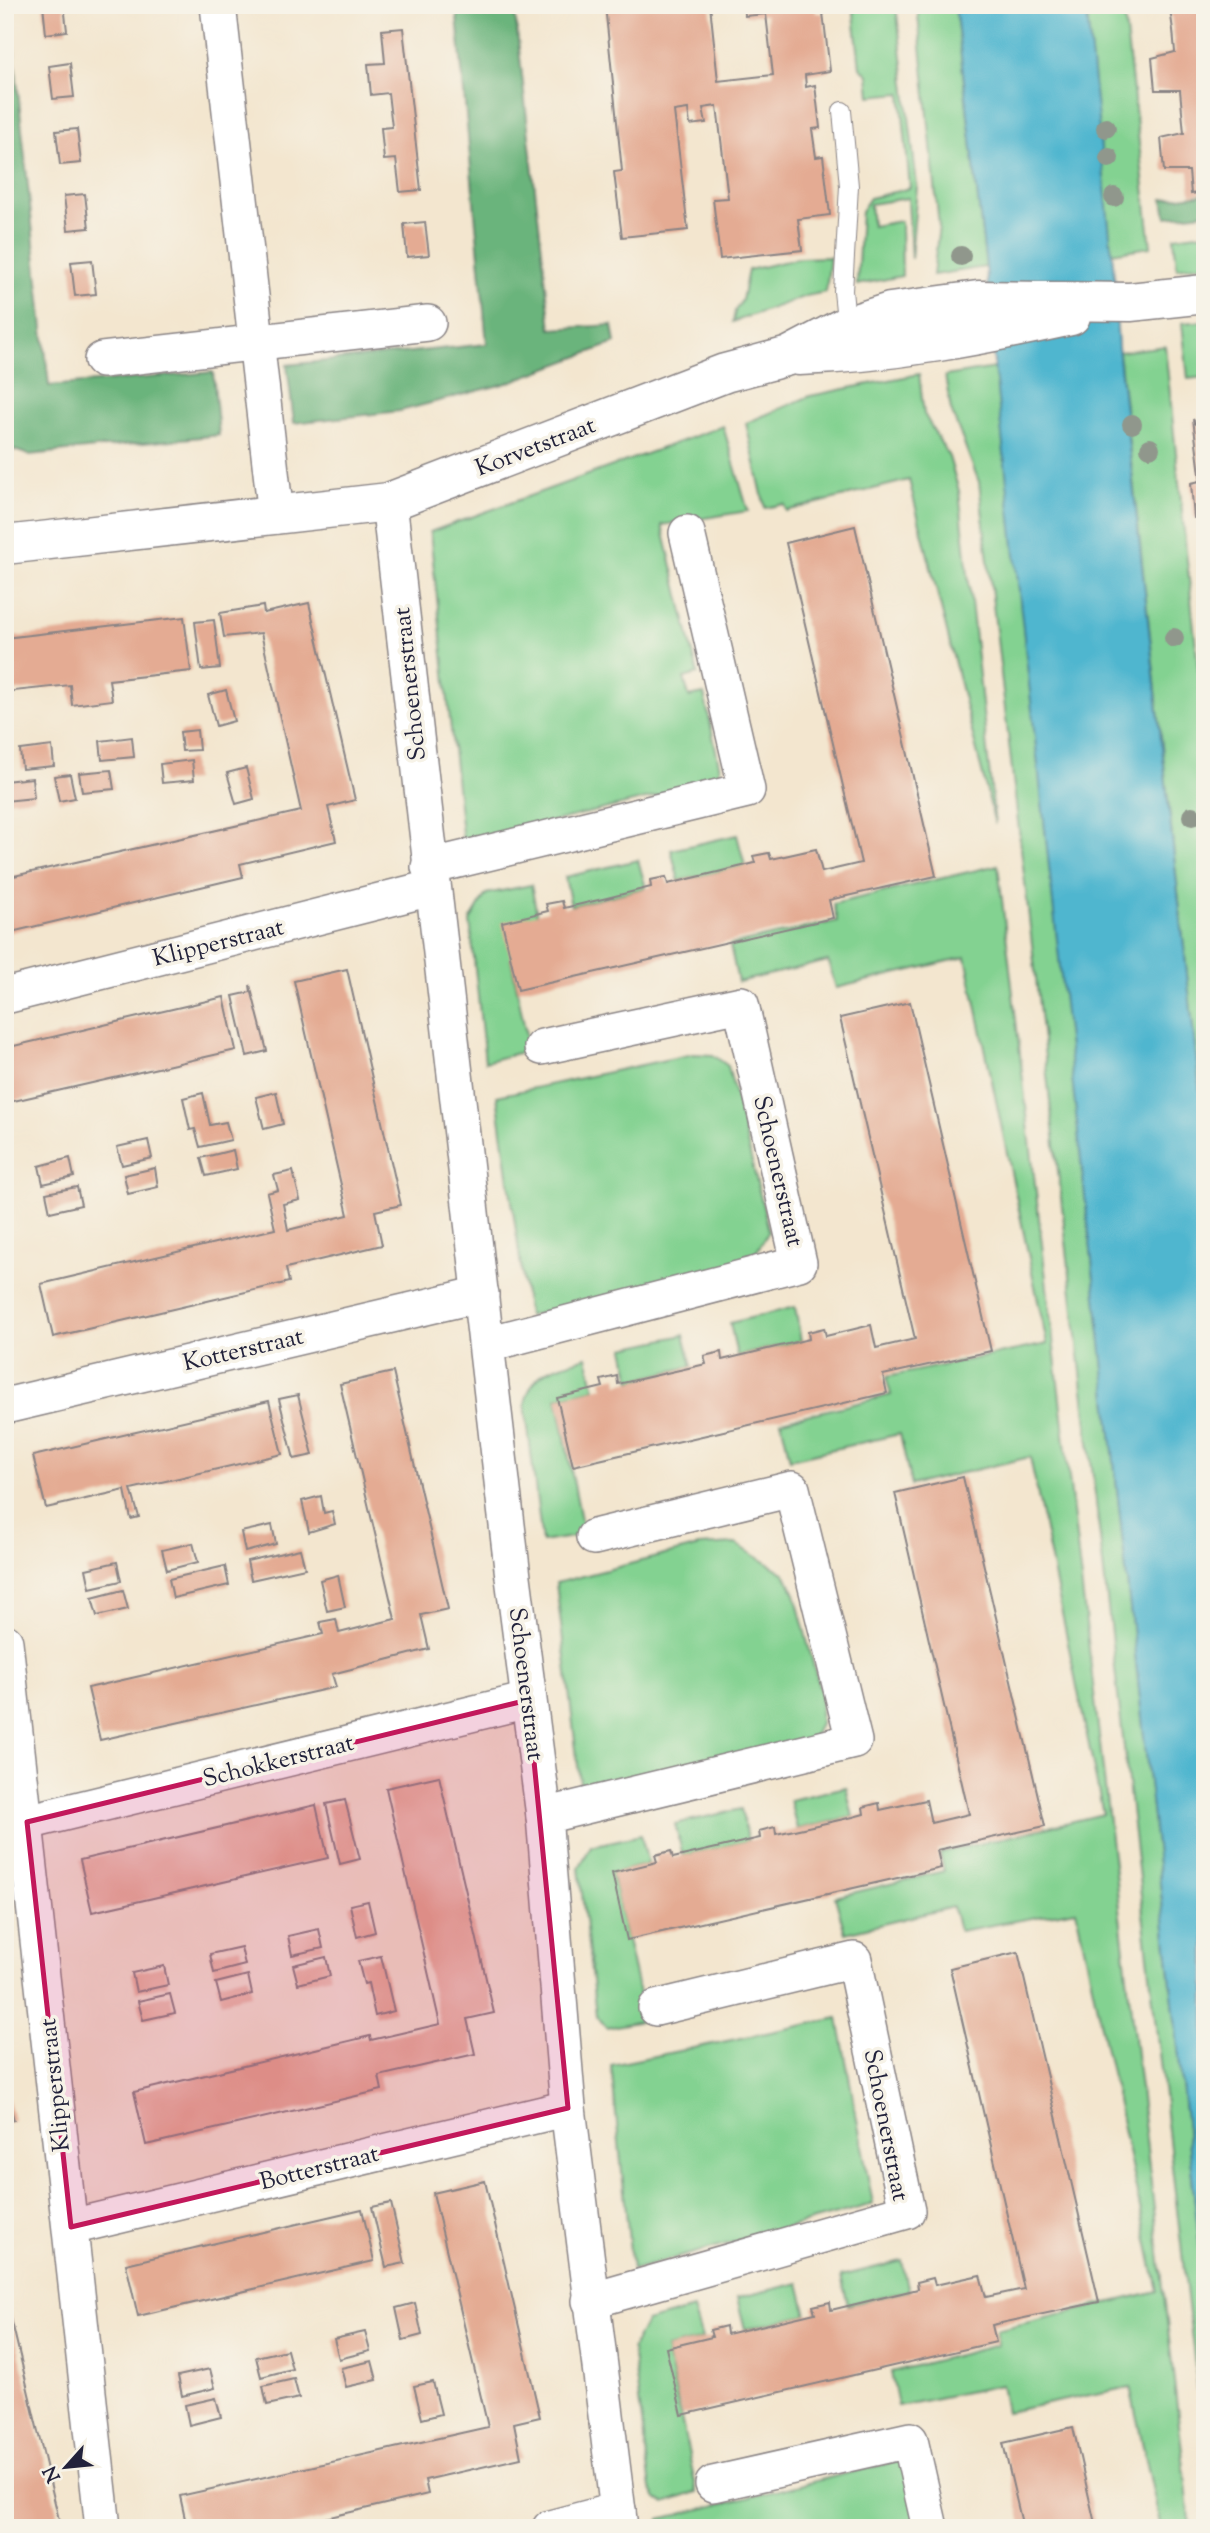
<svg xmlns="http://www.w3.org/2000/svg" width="1210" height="2533" viewBox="0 0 1210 2533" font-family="'Sorts Mill Goudy',serif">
<rect width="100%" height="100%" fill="#f7f3e8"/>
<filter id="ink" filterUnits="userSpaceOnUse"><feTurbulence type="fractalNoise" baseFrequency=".0143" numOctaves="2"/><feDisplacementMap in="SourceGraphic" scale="14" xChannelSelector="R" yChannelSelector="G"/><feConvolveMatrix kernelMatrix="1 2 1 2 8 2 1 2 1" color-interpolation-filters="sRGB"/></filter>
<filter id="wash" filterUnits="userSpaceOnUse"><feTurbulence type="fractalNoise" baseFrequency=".00686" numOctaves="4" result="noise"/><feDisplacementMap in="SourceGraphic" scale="28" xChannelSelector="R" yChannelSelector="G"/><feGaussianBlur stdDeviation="1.57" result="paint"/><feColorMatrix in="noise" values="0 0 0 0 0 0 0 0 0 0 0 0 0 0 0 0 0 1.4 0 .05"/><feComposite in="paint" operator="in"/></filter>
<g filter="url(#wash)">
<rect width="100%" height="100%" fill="#f3e6cf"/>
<g fill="#83d291" stroke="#527a66" stroke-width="2">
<polygon points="853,5 896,5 917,186 911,259 908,198 870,204 872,226 901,221 902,276 857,285 861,211 870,198 910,188 901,93 870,96 868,75 860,67"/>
<polygon points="917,5 955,5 986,267 933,275 939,226"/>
<polygon points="1086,5 1123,5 1151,247 1111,253"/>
<polygon points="1205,233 1205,264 1177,268 1174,237"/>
<polygon points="830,257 826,292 806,296 733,322 735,311 742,300 748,270 800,258"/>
<polygon points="1205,321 1205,377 1188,379 1182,323"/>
<polygon points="1165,346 1205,735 1205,1138 1119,352"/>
<polygon points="995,368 1205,2295 1205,2454 979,482 951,410 945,376"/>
<polygon points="919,374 924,414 949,457 959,491 995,824 909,480 786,511 784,504 765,508 746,423 810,396"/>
<polygon points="723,426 748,511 662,525 698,674 684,678 689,697 704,694 720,769 713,783 463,843 430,532"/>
<polygon points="737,835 745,866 679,881 671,850"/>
<polygon points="638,860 646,888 571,906 565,877"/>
<polygon points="998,865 1191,2528 1161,2528 1130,2387 1006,2412 1001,2385 898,2406 891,2372 998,2345 996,2330 1158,2291 1076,1910 959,1931 953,1907 845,1933 835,1897 944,1871 940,1853 1103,1814 1030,1457 911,1485 900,1434 790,1459 781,1421 891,1395 886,1377 1047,1344 966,957 836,988 828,961 738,982 730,945 837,921 833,904"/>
<polygon points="531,885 537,914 511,959 529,1050 485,1062 470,921 486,894"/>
<polygon points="693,1054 713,1055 728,1066 769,1231 757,1251 741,1265 528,1316 497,1096"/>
<polygon points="795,1307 801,1341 737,1356 730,1323"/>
<polygon points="684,1335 692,1366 631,1381 624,1348"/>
<path d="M587 1357 595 1389 557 1398 584 1535 542 1542 525 1404C532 1368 557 1367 587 1357Z"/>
<polygon points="736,1544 785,1574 795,1594 821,1694 820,1723 810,1746 582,1799 556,1583 699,1546"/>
<polygon points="846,1787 853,1817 797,1829 790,1800"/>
<polygon points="741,1809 748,1841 683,1856 675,1824"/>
<polygon points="641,1835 648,1864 612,1873 645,2020 607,2028 596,2015 579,1868 591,1846"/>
<polygon points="838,2018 873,2204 632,2270 611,2065"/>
<polygon points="902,2261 909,2291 848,2305 841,2276"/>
<polygon points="799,2283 807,2315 745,2329 737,2298"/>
<polygon points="693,2309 702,2339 666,2348 697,2492 665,2503 657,2499 651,2488 632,2349 646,2322"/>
<polygon points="906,2459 920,2528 661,2528 660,2519"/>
</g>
<g fill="#6ab47b" stroke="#466b5b" stroke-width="2">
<polygon points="5,5 9,5 49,386 213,372 219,435 29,455 5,447"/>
<polygon points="456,5 514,5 551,329 612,325 615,343 504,384 400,411 294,423 287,365 487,344"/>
<polygon points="1205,194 1205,213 1166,217 1163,199"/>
</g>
<polygon fill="#50b6cf" stroke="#396c85" stroke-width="2" points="955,5 1086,5 1114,273 1118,347 1205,1138 1205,2295 994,363 986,267"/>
<g id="blocks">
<g fill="#e4ab93">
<polygon points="43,5 64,5 67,31 46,34"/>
<polygon points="605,5 710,5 718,81 773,75 766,14 745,16 744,5 815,5 816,13 823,13 830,71 805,75 806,87 815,85 820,128 812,129 816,157 823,156 830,215 798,219 802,250 720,259 713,199 728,198 717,106 703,108 706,123 690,125 688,109 674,111 688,230 622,237 614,172 622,171"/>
<polygon points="1145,5 1205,5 1205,192 1191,194 1189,171 1164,171 1161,138 1184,133 1180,90 1155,90 1152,58 1175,52 1173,30 1170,9 1146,9"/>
<polygon points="403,28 421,190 400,192 396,159 384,160 381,128 392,127 388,93 371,95 368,64 385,63 382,30"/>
<polygon points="70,63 74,97 53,99 49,66"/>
<polygon points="77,129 81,163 60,165 56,131"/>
<polygon points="85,194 89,228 68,230 64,196"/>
<polygon points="425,222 429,255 407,257 404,224"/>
<polygon points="92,260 96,294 75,296 71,262"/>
<polygon points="1193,419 1196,424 1205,423 1205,481 1201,482"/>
<polygon points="1200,481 1204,517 1194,518 1191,483"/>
<polygon points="855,526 936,876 829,900 833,918 518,990 502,922 548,911 546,904 562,901 564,908 607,898 651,887 650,880 666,877 668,884 755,863 753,856 769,853 771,859 816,849 822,872 861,863 786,543"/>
<polygon points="309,603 355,800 328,807 336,841 240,864 243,877 7,933 5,878 301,811 261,633 224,637 220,613 263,606 264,613"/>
<polygon points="184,617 191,671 109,680 112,700 72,705 70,685 5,692 5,638"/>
<polygon points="214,620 220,668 201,670 195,622"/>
<polygon points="226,690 234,721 216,726 208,695"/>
<polygon points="197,730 199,750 182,751 180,732"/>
<polygon points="132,737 134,757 102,760 100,741"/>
<polygon points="52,746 54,766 22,769 20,750"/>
<polygon points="192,760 194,780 162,783 160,764"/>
<polygon points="246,768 254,799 236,804 227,773"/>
<polygon points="111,770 114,789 82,792 79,773"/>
<polygon points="70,774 75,798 59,801 54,776"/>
<polygon points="32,778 34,798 5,801 5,781"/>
<polygon points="347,969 401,1205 375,1211 382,1245 286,1268 289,1282 53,1337 41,1284 275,1229 267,1193 278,1190 274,1175 293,1171 300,1200 283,1204 288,1230 348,1215 294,981"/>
<polygon points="250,985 267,1051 247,1056 233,996 251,992"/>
<polygon points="224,997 236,1050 5,1103 5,1048"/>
<polygon points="910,1002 991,1351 883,1375 887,1393 573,1466 557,1398 603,1387 601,1380 617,1376 618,1384 706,1364 704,1356 721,1352 722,1360 809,1339 808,1332 824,1328 826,1336 871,1325 876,1348 915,1339 840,1018"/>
<polygon points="276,1092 283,1124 264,1129 256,1097"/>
<polygon points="203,1093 210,1125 226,1122 231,1140 200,1147 195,1129 190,1130 183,1098"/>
<polygon points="148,1140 152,1158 122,1165 117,1147"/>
<polygon points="233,1150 237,1169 206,1176 201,1158"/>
<polygon points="70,1158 74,1177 43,1184 39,1166"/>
<polygon points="155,1168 158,1187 128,1194 124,1175"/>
<polygon points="77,1187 81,1205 50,1212 46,1193"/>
<polygon points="393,1372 448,1609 421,1615 429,1649 332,1674 336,1687 100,1740 88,1688 323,1634 320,1622 336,1619 339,1633 395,1619 340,1384"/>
<polygon points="298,1395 313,1455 294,1459 279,1399"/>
<polygon points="269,1401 282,1454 131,1489 139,1517 131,1519 125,1490 46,1508 33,1456"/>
<polygon points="963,1477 1045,1826 937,1850 941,1868 627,1940 612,1873 657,1862 655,1855 671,1851 673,1858 760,1838 759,1831 775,1827 776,1834 853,1817 864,1814 863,1807 879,1803 880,1810 926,1800 931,1823 969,1814 895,1493"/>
<polygon points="321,1496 324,1513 332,1511 335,1524 309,1532 302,1501"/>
<polygon points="272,1525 276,1544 245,1552 241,1532"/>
<polygon points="193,1543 198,1562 167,1570 162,1550"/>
<polygon points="300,1549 305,1568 251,1580 247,1561"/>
<polygon points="117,1562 121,1581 90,1588 86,1569"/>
<polygon points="225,1566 229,1585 173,1598 169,1579"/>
<polygon points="338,1575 345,1607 327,1611 320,1580"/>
<polygon points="123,1590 128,1609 97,1616 92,1598"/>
<polygon points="439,1776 494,2013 467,2019 475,2054 379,2076 382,2090 146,2145 134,2092 370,2036 371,2040 440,2024 386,1788"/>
<polygon points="345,1800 360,1859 340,1864 326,1804"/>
<polygon points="316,1805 328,1858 92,1912 80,1860"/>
<polygon points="368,1901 375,1932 357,1937 350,1905"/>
<polygon points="319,1929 323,1948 292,1955 288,1936"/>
<polygon points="241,1947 245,1965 214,1973 210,1954"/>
<polygon points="1018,1952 1099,2302 992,2325 996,2342 682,2415 666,2348 712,2337 710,2330 726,2326 727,2334 815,2313 813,2306 830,2302 831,2310 918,2289 917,2282 933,2278 935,2285 980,2275 986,2297 1024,2289 950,1968"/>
<polygon points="381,1956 394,2011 375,2016 368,1983 364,1984 358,1961"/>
<polygon points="326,1957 330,1976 298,1984 293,1965"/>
<polygon points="164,1966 168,1985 136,1992 132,1973"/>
<polygon points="248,1975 252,1994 221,2002 216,1983"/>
<polygon points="170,1994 175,2013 143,2020 138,2001"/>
<polygon points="5,2087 14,2120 5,2122"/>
<polygon points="485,2181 540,2417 514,2423 521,2458 425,2480 428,2494 283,2528 187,2528 180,2496 488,2427 433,2193"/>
<polygon points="391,2203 405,2263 386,2267 372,2207"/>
<polygon points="362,2209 374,2261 138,2316 126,2264"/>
<polygon points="5,2293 60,2524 43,2528 6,2528 5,2524"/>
<polygon points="415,2303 422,2335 403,2340 396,2308"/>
<polygon points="365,2332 370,2351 339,2359 334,2339"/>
<polygon points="287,2350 292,2369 261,2377 256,2357"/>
<polygon points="372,2361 377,2380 346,2387 341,2368"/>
<polygon points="210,2369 215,2388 182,2396 178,2376"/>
<polygon points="294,2379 299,2398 267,2405 263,2386"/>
<polygon points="433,2382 441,2414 422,2419 414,2386"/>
<polygon points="216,2398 221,2417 189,2425 185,2405"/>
<polygon points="1073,2427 1096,2528 1023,2528 1003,2443"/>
</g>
</g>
</g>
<g filter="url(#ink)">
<use href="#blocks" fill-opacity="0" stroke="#8a8485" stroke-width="2"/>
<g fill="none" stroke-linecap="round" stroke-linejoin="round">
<defs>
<polyline id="service" points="842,111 849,186 843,291 847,330"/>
<g id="minor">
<polyline points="218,5 276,516"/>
<polyline points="102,360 428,323"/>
<polyline points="389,502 513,1577 544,1816 568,2108 620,2528"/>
<polyline points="429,867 747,790 687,533"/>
<polyline points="5,996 431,888"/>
<polyline points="488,1344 799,1263 741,1004 542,1047"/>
<polyline points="5,1406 481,1294"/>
<polyline points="5,1642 103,2528"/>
<polyline points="544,1816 854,1741 792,1489 594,1537"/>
<polyline points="27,1822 528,1700"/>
<polyline points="71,2227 568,2108"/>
<polyline points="590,2301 907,2211 854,1960 656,2008"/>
<polyline points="713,2484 910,2440 930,2528"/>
<polyline points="550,2528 618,2510"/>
</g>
<g id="tertiary">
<path d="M799 356C892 353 980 336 1071 316"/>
<polyline points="5,545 389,502 725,373 789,356 846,326 890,312 978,300 1130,302 1205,294"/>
</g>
</defs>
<use href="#service" stroke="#8a8485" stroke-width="20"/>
<use href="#minor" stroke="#8a8485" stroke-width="38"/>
<use href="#tertiary" stroke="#8a8485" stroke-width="41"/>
<use href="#service" stroke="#fff" stroke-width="18"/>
<use href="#minor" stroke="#fff" stroke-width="35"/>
<use href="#tertiary" stroke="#fff" stroke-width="38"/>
</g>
<g fill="#90978c">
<circle cx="1106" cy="128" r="10"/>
<circle cx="1109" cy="158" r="10"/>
<circle cx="1114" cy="197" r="10"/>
<circle cx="961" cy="256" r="10"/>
<circle cx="1132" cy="424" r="10"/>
<circle cx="1150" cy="448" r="10"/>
<circle cx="1174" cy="638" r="10"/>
<circle cx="1192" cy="816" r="10"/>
</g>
</g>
<path fill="#c2185b" fill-opacity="0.2" stroke="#c2185b" stroke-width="5" stroke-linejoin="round" d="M528 1700 568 2108 71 2227 27 1822Z"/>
<g text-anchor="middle" stroke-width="7" stroke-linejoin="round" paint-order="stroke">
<g font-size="24" fill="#22223b" stroke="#f7f3e8">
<text transform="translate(535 446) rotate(-21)" y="8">Korvetstraat</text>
<text transform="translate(409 684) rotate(-96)" y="8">Schoenerstraat</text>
<text transform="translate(218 942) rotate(-14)" y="8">Klipperstraat</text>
<text transform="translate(779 1171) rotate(77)" y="8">Schoenerstraat</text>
<text transform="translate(243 1349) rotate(-13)" y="8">Kotterstraat</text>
<text transform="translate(527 1684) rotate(83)" y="8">Schoenerstraat</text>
<text transform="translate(278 1760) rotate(-14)" y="8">Schokkerstraat</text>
<text transform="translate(54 2085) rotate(-96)" y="8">Klipperstraat</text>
<text transform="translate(887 2125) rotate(79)" y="8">Schoenerstraat</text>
<text transform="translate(319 2167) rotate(-14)" y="8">Botterstraat</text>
</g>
</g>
<rect width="1210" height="2533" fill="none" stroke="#f7f3e8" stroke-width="28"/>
<g transform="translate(66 2467) rotate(243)" stroke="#f7f3e8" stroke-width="5" paint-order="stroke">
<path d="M0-5L12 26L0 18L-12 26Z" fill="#22223b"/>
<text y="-10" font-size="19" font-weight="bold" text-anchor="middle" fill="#22223b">N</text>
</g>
</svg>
